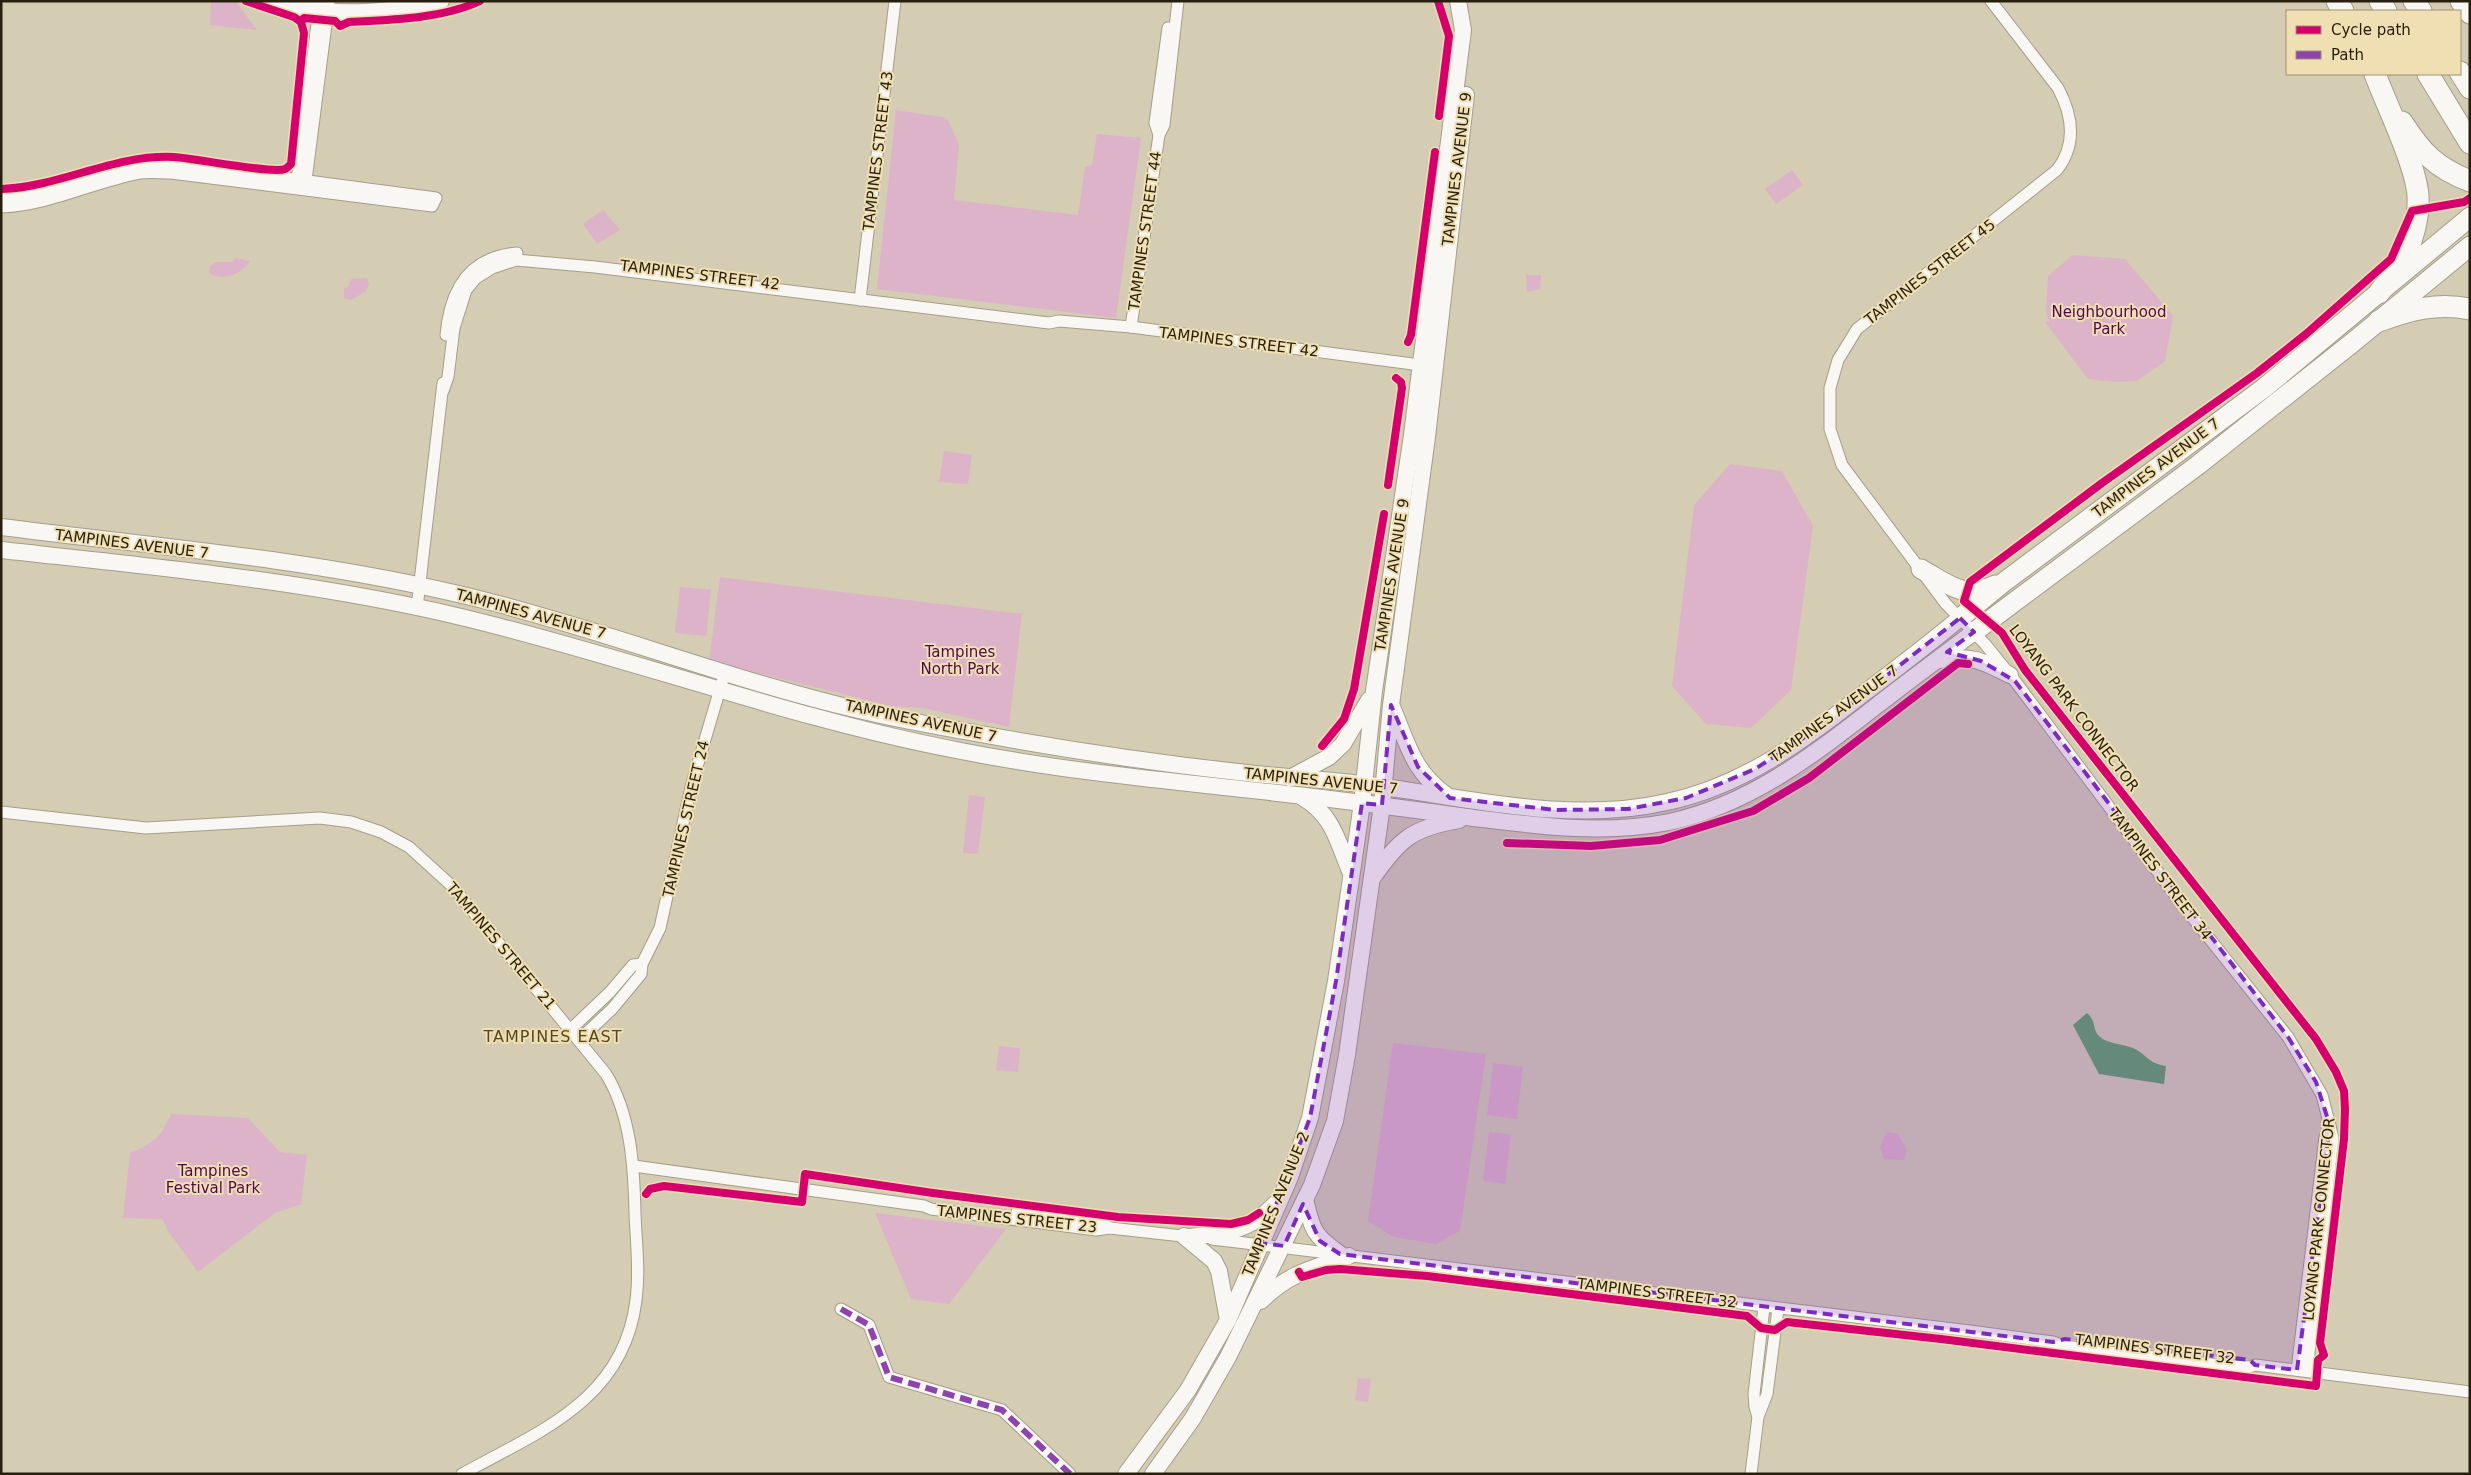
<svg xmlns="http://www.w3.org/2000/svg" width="2471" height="1475" viewBox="0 0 2471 1475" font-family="'DejaVu Sans',sans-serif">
<rect width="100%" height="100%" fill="#d4ccb3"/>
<g fill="#ddb3ca">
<polygon points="211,1 236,2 257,30 210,25"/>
<polygon points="896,110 947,118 959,145 954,200 1078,215 1085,167 1092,165 1097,134 1141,138 1116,318 877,289"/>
<polygon points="1792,170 1803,185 1776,204 1765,189"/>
<polygon points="603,210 620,230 597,244 583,224"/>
<polygon points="2073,255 2125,259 2173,316 2165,361 2137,381 2115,382 2088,379 2045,322 2049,321 2046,312 2048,276"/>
<path d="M236 258 250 261C239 276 224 281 209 273L210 266 216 262H232Z"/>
<polygon points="1526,275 1541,275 1540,289 1527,292"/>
<polygon points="367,278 369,284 366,291 351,300 344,298 344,288 348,287 351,279"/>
<polygon points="944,451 972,455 968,484 939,482"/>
<polygon points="1730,464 1782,471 1813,526 1791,690 1751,728 1706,724 1672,686 1694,505"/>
<polygon points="720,577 1022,614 1009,727 923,708 891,706 709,661"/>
<polygon points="680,587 711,590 706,636 675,633"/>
<polygon points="969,795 985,797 978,854 963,853"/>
<polygon points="1393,1043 1486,1054 1460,1231 1436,1244 1394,1237 1368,1221"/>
<polygon points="999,1046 1020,1048 1018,1072 996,1070"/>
<polygon points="1493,1063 1523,1067 1517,1119 1487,1115"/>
<path d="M171 1114 248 1118 280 1152 307 1155 301 1204 275 1213 198 1272 170 1234 162 1219 123 1218 130 1153C153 1144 161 1137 171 1114Z"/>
<polygon points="1489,1132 1511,1135 1505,1184 1483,1181"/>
<polygon points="1886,1132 1898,1134 1907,1150 1904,1160 1884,1159 1880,1147"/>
<polygon points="875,1213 1006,1229 949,1304 911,1299"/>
<polygon points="1358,1378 1371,1379 1368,1402 1355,1400"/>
</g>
<path fill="#60a06b" d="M2087 1013C2097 1022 2092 1029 2099 1036 2107 1044 2123 1044 2133 1048 2148 1055 2147 1063 2166 1066L2164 1084 2099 1074 2073 1025Z"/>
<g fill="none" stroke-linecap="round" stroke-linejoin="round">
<defs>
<g id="street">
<path d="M1991 1 2058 88C2073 116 2077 144 2057 170L1857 329 1838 360 1830 388V429L1842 465 1946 604 1985 644 2015 681 2181 903 2288 1037 2322 1095 2333 1138 2307 1371"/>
<polyline points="1159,135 1155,123 1168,28"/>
<polyline points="296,188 320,1"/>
<polyline points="305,188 329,1"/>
<path d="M1 199 34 195 142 165 172 163 436 198 432 206 171 173C161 173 150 172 140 173 92 182 50 205 1 207"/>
<polyline points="860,300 895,1"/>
<polyline points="1131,327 1159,135 1164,125 1178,1"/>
<path d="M446 335C450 290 468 257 517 253"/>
<polyline points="443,391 448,377 454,328 466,290 476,278 492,268 516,260 595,267 1049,323 1059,321 1131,327 1428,366"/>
<polyline points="417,608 443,383"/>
<path d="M1 812 146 828 320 818 351 822 381 832 409 847 453 887 606 1074C631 1115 634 1166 635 1213 636 1242 640 1271 636 1300 624 1400 540 1431 462 1474"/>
<polyline points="571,1029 610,992 633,965 642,964"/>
<polyline points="579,1040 612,1009 641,974 642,964 660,928 691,787 725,672"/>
<polyline points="634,1166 924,1206 931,1209 1096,1230 1110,1228 1191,1237"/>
<polyline points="1017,1212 1097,1221 1110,1228"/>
<polyline points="1212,1239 1970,1331 2053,1342 2064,1346 2219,1365 2250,1367 2255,1365 2470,1392"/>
<polyline points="841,1309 869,1325 889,1377 1002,1410 1070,1474"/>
<polyline points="2297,1370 2325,1137 2330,1126"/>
<polyline points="1758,1417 1755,1407 1754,1394 1764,1307"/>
<polyline points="1751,1474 1758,1417 1767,1394 1778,1309"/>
</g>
<g id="secondary">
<path d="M276 1C330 19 387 13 441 1"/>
<path d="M1 527C161 547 322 560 479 599 608 631 733 681 863 711 896 719 931 725 964 731 1055 748 1146 762 1238 772 1279 777 1320 779 1361 784 1462 796 1566 825 1667 802 1743 786 1803 741 1863 694 1896 669 1929 644 1960 618"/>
<path d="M1 550C155 567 310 581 461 617 629 657 791 719 961 751 1083 775 1207 784 1330 799 1378 805 1426 811 1474 818 1539 826 1603 835 1669 822 1749 805 1812 756 1875 707 1907 682 1941 657 1974 632"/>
<path d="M1939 660C1972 655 1981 660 2010 675"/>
<path d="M1392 707C1408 744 1412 770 1446 795"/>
<polyline points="1290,778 1329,757 1343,744 1369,700"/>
<path d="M1302 797C1333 815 1337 840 1350 871"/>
<path d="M1373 877C1400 839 1412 828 1459 820"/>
<path d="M1305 1199C1312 1230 1314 1236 1340 1254"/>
<polyline points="1184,1236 1214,1261 1219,1271 1228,1320"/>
<path d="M1189 1237C1225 1233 1249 1232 1275 1204"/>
<path d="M1261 1301C1288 1273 1314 1268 1349 1256"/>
<polyline points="1126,1474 1188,1390 1228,1320 1290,1177 1310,1118 1336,981 1362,803 1374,691 1412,435 1463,30 1458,1"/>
<polyline points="1153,1474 1193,1418 1228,1357 1312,1185 1335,1121 1347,1055 1382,805 1391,705 1427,437 1466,95"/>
</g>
<g id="primary">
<path d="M1921 569C1948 584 1963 600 1995 585"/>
<polyline points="1960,618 2004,582 2264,388 2470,217"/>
<polyline points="1974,632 2198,465 2352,343 2470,246"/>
</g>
<g id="highway">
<polyline points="2337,1 2343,11"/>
<polyline points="2380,1 2386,11"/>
<polyline points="2414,1 2421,11"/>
<polyline points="2461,1 2470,13"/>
<polyline points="2460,72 2470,88"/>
<path d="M2375 74C2387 106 2416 165 2418 196 2419 216 2413 242 2403 259 2397 271 2387 282 2379 293"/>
<polyline points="2428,74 2470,143"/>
<path d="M2402 122C2421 152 2436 168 2470 181"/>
<path d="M2379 321C2410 310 2437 302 2470 309"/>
</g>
</defs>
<use href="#street" stroke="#a49e8b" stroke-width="13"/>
<use href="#secondary" stroke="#a49e8b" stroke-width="18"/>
<use href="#primary" stroke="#a49e8b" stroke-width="21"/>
<use href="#highway" stroke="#a49e8b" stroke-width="23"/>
<use href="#street" stroke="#f9f7f4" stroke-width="11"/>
<use href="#secondary" stroke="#f9f7f4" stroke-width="16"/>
<use href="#primary" stroke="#f9f7f4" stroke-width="19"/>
<use href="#highway" stroke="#f9f7f4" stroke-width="21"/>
<polyline stroke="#8e44ad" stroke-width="6" stroke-dasharray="12 6" stroke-linecap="butt" points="841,1309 869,1325 889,1377 1002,1410 1070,1474"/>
<defs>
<g id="cycleway">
<polyline points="1438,1 1449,36 1439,116"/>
<path d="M301 22 304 18 335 21 340 26 349 22C390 20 442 19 480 1"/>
<path d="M1 189C60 187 114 154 174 157 194 158 272 174 285 169 287 168 289 166 291 164L304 33 301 22 294 17 246 1"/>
<polyline points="1408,342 1411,335 1435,152"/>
<polyline points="1388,485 1402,388 1401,382 1396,378"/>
<polyline points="1322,746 1344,719 1354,689 1384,514"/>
<polyline points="1507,843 1591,846 1660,840 1753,811 1809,778 1958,663 1968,664"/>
<polyline points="646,1194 650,1189 664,1186 802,1202 805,1174 933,1193 1118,1217 1231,1224 1248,1220 1259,1213"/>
<polyline points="1299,1272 1302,1277 1326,1270 1340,1269 1427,1276 1747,1316 1761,1328 1775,1330 1787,1322 1941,1339 2316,1386 2318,1360 2324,1355 2320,1343 2344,1139 2345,1109 2344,1091 2336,1072 2316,1039 2025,670 2002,633 1964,601 1970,582 2102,483 2257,373 2306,334 2391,259 2412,211 2464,202 2470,198"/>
</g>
</defs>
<use href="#cycleway" stroke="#f0dfb2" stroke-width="11"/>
<use href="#cycleway" stroke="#d6006c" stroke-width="8"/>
</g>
<path fill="#7b2cbf" fill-opacity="0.2" stroke="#7b2cbf" stroke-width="4" stroke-dasharray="10 6" stroke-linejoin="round" d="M1960 618 1974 632 1947 652 1981 661 2015 681 2288 1037 2316 1082 2330 1126 2297 1370 2255 1365 2250 1360 2065 1339 2053 1342 1340 1254 1320 1241 1303 1204 1284 1246 1261 1243 1310 1118 1336 981 1362 803 1382 805 1391 705 1418 767 1450 798 1556 810 1628 809 1686 798 1755 769 1825 724Z"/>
<g text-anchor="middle" stroke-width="4" stroke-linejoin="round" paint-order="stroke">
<g font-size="15" fill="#261f0e" stroke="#f0dfb2">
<text transform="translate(878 151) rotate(-83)" y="5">TAMPINES STREET 43</text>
<text transform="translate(1457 169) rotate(-83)" y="5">TAMPINES AVENUE 9</text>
<text transform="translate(1145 231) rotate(-82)" y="5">TAMPINES STREET 44</text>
<text transform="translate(1930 272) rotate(-38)" y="5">TAMPINES STREET 45</text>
<text transform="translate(700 275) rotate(7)" y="5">TAMPINES STREET 42</text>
<text transform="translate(1239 342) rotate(7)" y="5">TAMPINES STREET 42</text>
<text transform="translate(2156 468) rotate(-37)" y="5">TAMPINES AVENUE 7</text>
<text transform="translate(132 544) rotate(7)" y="5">TAMPINES AVENUE 7</text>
<text transform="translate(1392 575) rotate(-81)" y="5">TAMPINES AVENUE 9</text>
<text transform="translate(531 614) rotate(15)" y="5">TAMPINES AVENUE 7</text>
<text transform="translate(2074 708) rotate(53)" y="5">LOYANG PARK CONNECTOR</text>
<text transform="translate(1834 714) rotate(-36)" y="5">TAMPINES AVENUE 7</text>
<text transform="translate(921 721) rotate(12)" y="5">TAMPINES AVENUE 7</text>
<text transform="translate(1321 781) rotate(6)" y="5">TAMPINES AVENUE 7</text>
<text transform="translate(686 819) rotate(-77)" y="5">TAMPINES STREET 24</text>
<text transform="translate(2160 874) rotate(53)" y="5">TAMPINES STREET 34</text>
<text transform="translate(501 946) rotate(50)" y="5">TAMPINES STREET 21</text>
<text transform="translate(1276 1204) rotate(-68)" y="5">TAMPINES AVENUE 2</text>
<text transform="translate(1017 1219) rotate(6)" y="5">TAMPINES STREET 23</text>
<text transform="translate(2319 1219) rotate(-84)" y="5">LOYANG PARK CONNECTOR</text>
<text transform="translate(1657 1293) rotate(7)" y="5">TAMPINES STREET 32</text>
<text transform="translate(2155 1349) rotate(7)" y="5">TAMPINES STREET 32</text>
</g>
<g font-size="15" fill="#4f074d" stroke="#f0dfb2">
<text x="2109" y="317">Neighbourhood<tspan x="2109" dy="17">Park</tspan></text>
<text x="960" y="657">Tampines<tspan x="960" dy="17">North Park</tspan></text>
<text x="213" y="1176">Tampines<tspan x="213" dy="17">Festival Park</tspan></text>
</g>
<g font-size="16" letter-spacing="1" fill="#56471e" stroke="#f0dfb2">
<text x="553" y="1042">TAMPINES EAST</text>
</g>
</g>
<rect width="2471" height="1475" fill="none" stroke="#261f0e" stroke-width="5"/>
<rect x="2286" y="10" width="175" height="65" fill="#f0dfb2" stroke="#9f9270"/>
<rect x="2296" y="26" width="25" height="8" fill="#d6006c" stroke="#9f9270"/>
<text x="2331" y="35" font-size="15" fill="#261f0e">Cycle path</text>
<rect x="2296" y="51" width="25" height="8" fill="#8e44ad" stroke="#9f9270"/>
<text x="2331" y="60" font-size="15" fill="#261f0e">Path</text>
</svg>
